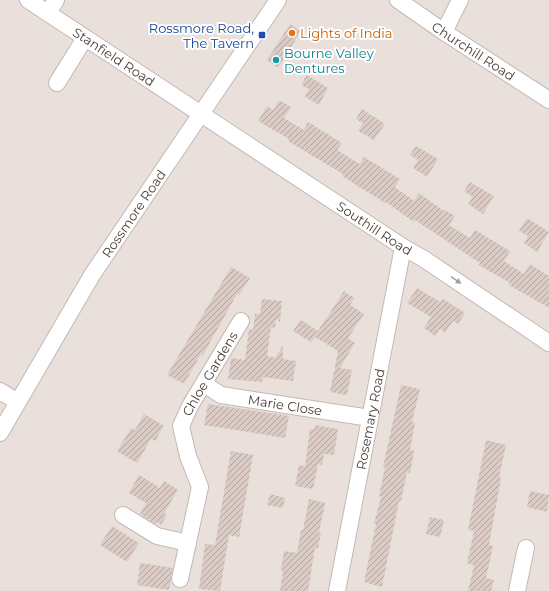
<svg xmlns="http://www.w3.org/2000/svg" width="549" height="591" viewBox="0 0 549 591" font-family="Montserrat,sans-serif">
<defs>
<pattern id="building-hatch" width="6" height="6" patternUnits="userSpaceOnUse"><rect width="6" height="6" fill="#dacbc5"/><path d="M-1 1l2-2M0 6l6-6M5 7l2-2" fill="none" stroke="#b3a6a1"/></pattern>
</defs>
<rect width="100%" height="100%" fill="#f5f0ec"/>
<rect fill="#e9e0db" x="0" y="0" width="549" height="591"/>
<g fill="url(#building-hatch)">
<polygon points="290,24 301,31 278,68 267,60"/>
<polygon points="307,75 328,88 319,105 305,97 309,89 301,85"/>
<polygon points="279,100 291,107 284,118 304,130 308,122 342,143 337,150 360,164 364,157 400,179 395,187 414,201 419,193 444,211 445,210 455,216 449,225 470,238 475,230 510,251 504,261 524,274 530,264 549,276 549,308 509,285 510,283 479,265 480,263 415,220 414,222 386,202 385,203 342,176 343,174 288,141 289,139 258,121 267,106 273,110"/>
<polygon points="362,109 385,124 374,140 358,131 363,123 356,119"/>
<polygon points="416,146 438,159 427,177 413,168 418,160 410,155"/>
<polygon points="470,182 494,196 483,214 468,204 473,197 464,191"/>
<polygon points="527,218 549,232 537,252 524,243 528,236 519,231"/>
<polygon points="231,267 250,278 239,295 237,294 203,355 201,354 184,384 167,375"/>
<polygon points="417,288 440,302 443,299 465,313 458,324 453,321 445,333 440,329 435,336 424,328 431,317 407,303"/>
<polygon points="344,291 354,298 350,305 364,314 348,338 355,343 340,368 352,370 347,395 330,392 338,351 315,337 311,342 293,331 301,320 318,331"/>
<polygon points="262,299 282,301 280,322 276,319 275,328 271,327 267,356 275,358 283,346 283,359 296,361 293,381 263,377 262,382 228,379 231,358 245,360 249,329 253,330 255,314 260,314"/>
<polygon points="401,385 420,389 412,422 415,423 410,450 414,451 410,473 407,472 401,501 399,501 382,587 364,582 376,524 374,524 381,497 379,496 385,467 383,467"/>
<polygon points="208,404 289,416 285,438 204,425"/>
<polygon points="144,414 164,426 155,441 151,439 137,463 117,451 131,428 135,430"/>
<polygon points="315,425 338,429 334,455 324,454 322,465 318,464 313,489 295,486 299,465 305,466 310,429 314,429"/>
<polygon points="486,440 506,445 499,477 501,478 489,545 493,546 486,578 494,580 491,591 468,591 474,565 467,563 474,531 468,530"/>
<polygon points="231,451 253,455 239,537 229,535 220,591 199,589 205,544 215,545"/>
<polygon points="139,475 160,488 164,481 178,490 164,513 167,515 161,525 156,522 155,524 140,514 146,503 129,493"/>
<polygon points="530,491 549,495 547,512 527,507"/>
<polygon points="270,494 285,498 283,508 267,505"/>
<polygon points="309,499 325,503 319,533 321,533 318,548 315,548 308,591 280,591 283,571 281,570 284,551 297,553 301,530 303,530"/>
<polygon points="430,517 444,520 440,537 426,534"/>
<polygon points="112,526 139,543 127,562 100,545"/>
<polygon points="140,563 173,568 169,590 137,585"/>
</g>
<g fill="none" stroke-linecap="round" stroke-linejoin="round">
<defs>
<g id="minor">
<path id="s1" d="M28 0 403 247 424 259 549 343"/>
<path id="s2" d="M398 0 444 32 549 100"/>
<polyline points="48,13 56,0"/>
<polyline points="444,32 460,0"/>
<polyline points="57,83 85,38"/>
<path id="s3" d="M204 384 221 395 370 418"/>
<polyline points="0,391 18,402"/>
<path id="s4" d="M0 433 92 275 278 0"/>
<polyline points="123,515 157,536 188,543"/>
<path id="s5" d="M180 579 200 487 188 456 181 426 190 406 241 321"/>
<path id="s6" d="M337 591 403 247"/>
<polyline points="517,591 526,548"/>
</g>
</defs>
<use href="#minor" stroke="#c4b8b2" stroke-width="18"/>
<use href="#minor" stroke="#fff" stroke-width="16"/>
</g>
<defs><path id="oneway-solid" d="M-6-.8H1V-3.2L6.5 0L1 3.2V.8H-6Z"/></defs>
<use fill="#a49f9c" href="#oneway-solid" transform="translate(456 280) rotate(34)"/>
<circle fill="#e8710a" stroke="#fff" stroke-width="1.5" cx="292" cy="33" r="4"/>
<rect fill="#1a4fb4" stroke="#fff" stroke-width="1.5" x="258" y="31" width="8" height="8" rx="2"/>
<circle fill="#0f9aa8" stroke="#fff" stroke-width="1.5" cx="276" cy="60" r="4"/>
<g text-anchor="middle" stroke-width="4" stroke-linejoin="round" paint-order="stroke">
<g font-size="13" fill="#164399" stroke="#fff" text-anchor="end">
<text x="254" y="33">Rossmore Road,<tspan x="254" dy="15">The Tavern</tspan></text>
</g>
<g font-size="13" fill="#c56008" stroke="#fff" text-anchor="start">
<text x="300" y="38">Lights of India</text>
</g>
<g font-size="13" fill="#4a3f3a" stroke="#fff">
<text dy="5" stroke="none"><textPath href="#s2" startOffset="91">Churchill Road</textPath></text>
<text dy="5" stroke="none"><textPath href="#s1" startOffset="103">Stanfield Road</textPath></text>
<text dy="5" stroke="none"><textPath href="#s4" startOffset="257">Rossmore Road</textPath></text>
<text dy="5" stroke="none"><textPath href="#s1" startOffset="415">Southill Road</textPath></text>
<text dy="5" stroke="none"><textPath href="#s5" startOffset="218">Chloe Gardens</textPath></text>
<text dy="5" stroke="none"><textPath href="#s3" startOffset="85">Marie Close</textPath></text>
<text dy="5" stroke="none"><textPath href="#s6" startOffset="175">Rosemary Road</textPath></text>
</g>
<g font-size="13" fill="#0d838f" stroke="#fff" text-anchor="start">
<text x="284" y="58">Bourne Valley<tspan x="284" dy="15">Dentures</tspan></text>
</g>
</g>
</svg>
